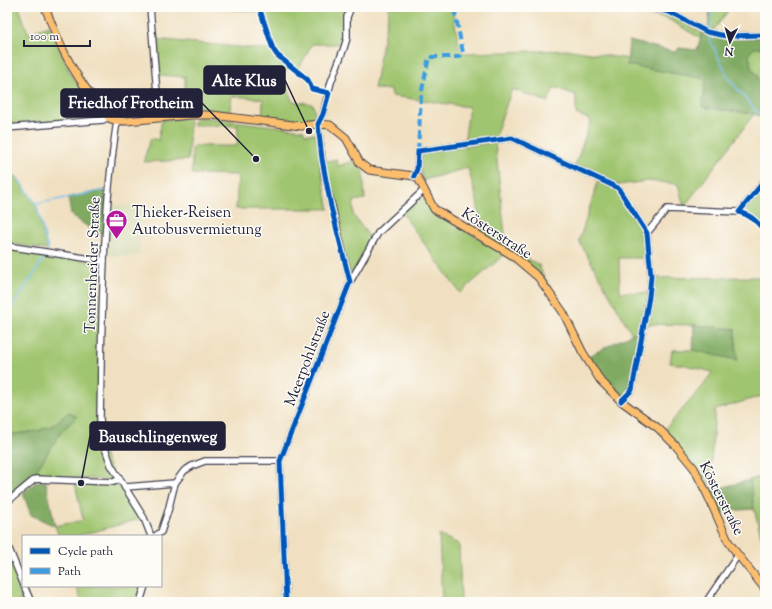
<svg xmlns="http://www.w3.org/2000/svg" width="772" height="609" viewBox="0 0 772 609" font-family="'Sorts Mill Goudy',serif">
<rect width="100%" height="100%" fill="#fdfcf7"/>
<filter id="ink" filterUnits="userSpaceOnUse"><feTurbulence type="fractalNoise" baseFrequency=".025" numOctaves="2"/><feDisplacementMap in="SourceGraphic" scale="8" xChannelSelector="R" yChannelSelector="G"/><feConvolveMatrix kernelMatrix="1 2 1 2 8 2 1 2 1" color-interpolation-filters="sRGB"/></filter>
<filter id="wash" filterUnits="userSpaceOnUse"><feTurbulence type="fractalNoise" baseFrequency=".012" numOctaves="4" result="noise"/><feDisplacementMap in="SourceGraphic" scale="16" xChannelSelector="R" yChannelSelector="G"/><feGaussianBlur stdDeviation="0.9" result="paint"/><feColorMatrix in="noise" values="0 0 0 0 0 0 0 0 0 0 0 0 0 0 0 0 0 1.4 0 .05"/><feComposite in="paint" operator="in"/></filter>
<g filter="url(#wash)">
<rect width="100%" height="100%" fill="#f0e0c1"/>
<polygon fill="#dcdebc" points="139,205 140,256 107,256 109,206"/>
<g fill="#a0c56f" stroke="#617455">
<polygon points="11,7 19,7 28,33 50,26 71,75 101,115 100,118 7,126 7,11"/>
<polygon points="207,7 257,7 259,12"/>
<polygon points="263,7 349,7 344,44 312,44 298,70 277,54 273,47 261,8"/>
<polygon points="387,7 452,7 460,51 466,53 572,50 628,59 627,65 706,79 702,107 754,114 684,207 678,184 648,181 618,185 575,166 591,120 576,114 576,95 554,87 548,102 512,89 494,139 464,143 469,107 392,96 391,90 374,89 385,29 389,11"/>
<polygon points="635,7 657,11 669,15 702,33 700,38 668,19 635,11"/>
<polygon points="710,7 731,7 712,32 708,31"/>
<polygon points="154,39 271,50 276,56 290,68 283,74 292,101 313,104 317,123 301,123 262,120 263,99 232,96 229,115 204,111 185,112 185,77 158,75"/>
<polygon points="765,47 765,79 763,91 760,91 757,75 751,68 749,54 753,48"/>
<polygon points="187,118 190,121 188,160 143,162 151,138 158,140 162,120"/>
<polygon points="196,118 209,118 304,130 304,134 316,134 321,169 329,209 236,209 238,175 192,174 192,148 194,146 237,146 238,126 193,125 194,120"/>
<polygon points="495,142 506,244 508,248 539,265 543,275 551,288 536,270 482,235 477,200 468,168 424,180 419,167 419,158 425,152"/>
<polygon points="336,159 338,166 354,161 358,166 363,170 365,199 354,201 353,215 372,240 353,272 349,273 324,162"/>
<polygon points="7,170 17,177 36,204 48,250 7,243"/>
<polygon points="598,181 617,189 645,234 648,258 619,258 620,292 649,293 641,329 632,334 579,241"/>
<polygon points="765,183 765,229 747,211 745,207"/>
<polygon points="423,198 432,211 505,254 460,293 402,213 418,199"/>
<path d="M7 247 101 263 98 419C99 439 103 456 113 474L112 479 108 480 33 476 61 432 76 417 69 412 53 425 38 431 7 435V311L8 309 7 308Z"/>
<polygon points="765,277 765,395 715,410 709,491 664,430 704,385 712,372 685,365 670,363 672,350 693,350 737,360 735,329 694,325 644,324 653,278"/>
<polygon points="765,476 765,551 754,509 750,480"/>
<polygon points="75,483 116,485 120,487 140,519 78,536 59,536 55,526 83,520"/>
<polygon points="439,535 459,544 461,602 442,602"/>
<polygon points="7,549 30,602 7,602"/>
<polygon points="76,586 142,586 138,602 82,602"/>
</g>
<g fill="#80aa62" stroke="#51664e">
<polygon points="702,33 729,39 765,37 765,47 754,48 749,54 751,68 757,75 761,91 763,91 765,79 765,120 754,114 702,107 706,79 627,65 629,41 675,52 679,48 697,50"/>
<polygon points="106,190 103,233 95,232 71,215 68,197"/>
<polygon points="694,325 735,329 737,360 693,350"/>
<polygon points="641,329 631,390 621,399 601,379 587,357"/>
<polygon points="69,412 77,417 61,432 33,476 7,498 7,435 38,431 53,425"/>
<polygon points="750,480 754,509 726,511 720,518 709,491"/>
<polygon points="36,482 46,482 55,526 31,515 23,493"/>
</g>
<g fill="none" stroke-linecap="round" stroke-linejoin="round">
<g stroke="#77c0f0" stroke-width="1.5">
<polyline points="710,31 712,7"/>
<polyline points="709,35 709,38 729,79 758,113 765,117"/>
<polyline points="7,172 19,180 36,204 48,250"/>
<polyline points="36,204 105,190"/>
<polyline points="7,315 47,254"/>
</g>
</g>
</g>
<g filter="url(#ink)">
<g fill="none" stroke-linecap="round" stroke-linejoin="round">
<defs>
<g id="minor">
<polyline points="150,7 159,118"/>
<polyline points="647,7 669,12 707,32 726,36 765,35"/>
<path d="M117 121C102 219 102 319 100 419L103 442 111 465 144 518 151 536"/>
<polyline points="7,128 103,120 109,117"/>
<polyline points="414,176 417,169 418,151 512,138 618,188 647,233 651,276 649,297 632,390 621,401"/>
<polyline points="647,233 667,209 739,212 765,180"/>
<polyline points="7,246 104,261"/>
<polyline points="350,282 324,173 318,124 323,114 331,82 344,48 347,38 347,17 351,7"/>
<polyline points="125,488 126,487 175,483 184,471 192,466 205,461 280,461"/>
<polyline points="7,502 35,479 114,482 119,479"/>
<polyline points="155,536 161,532 168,511 175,483"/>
<polyline points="7,544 23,583"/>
<polyline points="24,586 31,602"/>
<polyline points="140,602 145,586"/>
<polyline points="286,602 280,461 350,282 378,233 424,190"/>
<polyline points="706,602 738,555"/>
</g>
<path id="major" d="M45 7C58 42 71 71 95 100 100 107 104 114 111 119 116 121 121 121 127 121L190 115H212L301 126 318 124 330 125 346 138 360 163 369 170 414 176 418 178 434 209 512 255 538 277 563 312 582 351 600 380 621 401 658 428 676 446 694 468 708 496 728 541 738 555 765 589"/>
</defs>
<use href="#minor" stroke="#413e4f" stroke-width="8"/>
<use href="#major" stroke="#413e4f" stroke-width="9"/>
<use href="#minor" stroke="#fff" stroke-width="5.5"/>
<use href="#major" stroke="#fbbe6e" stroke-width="7"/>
<polyline stroke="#3c9ce2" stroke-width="4" stroke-dasharray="8 4" stroke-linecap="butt" points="418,151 421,95 429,57 460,57 463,53 454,7"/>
<defs>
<g id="cycleway">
<polyline points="259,7 273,49 277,55 308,80 312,89 329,93 323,114 318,124 322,159 331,207 350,282 280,461 286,602"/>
<polyline points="647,7 669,12 707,32 726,36 765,35"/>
<polyline points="414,176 417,169 418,151 512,138 618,188 647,233 651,276 649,297 632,390 621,401"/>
<path d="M765 180 739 212C751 215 757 222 765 231"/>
</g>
</defs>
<use href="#cycleway" stroke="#fdfcf7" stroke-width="8"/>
<use href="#cycleway" stroke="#0057b8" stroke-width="5"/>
</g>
</g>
<defs>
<symbol id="office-pin" viewBox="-11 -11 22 30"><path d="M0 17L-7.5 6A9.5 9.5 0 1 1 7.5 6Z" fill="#b5179e" stroke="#fdfcf7"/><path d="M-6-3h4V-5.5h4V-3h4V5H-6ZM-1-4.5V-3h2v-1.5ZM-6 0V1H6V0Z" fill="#fff"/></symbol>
</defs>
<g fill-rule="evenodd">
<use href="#office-pin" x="104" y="208" width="25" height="34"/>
</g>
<g text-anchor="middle" stroke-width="3" stroke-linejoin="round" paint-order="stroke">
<g font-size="15" fill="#22223b" stroke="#fdfcf7" text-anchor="start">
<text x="132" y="217">Thieker-Reisen<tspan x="132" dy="17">Autobusvermietung</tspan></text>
</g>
<g font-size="15" fill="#22223b" stroke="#fdfcf7">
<text transform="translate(497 233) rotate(33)" y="5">Kösterstraße</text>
<text transform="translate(92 265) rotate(-88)" y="5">Tonnenheider Straße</text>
<text transform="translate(307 358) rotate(-69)" y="5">Meerpohlstraße</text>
<text transform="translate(722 498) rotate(63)" y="5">Kösterstraße</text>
</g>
</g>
<path fill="none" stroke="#22223b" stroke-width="1.5" d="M309 131L285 80M256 159L202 103M81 483L90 436"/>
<g fill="#22223b" stroke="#fdfcf7" stroke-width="1.5">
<circle cx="309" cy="131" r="4"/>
<circle cx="256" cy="159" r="4"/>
<circle cx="81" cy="483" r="4"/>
</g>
<g fill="#22223b" stroke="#22223b" stroke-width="1.5">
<rect x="204" y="66" width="81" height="28" rx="4"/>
<rect x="61" y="89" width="141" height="28" rx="4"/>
<rect x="90" y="422" width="135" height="28" rx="4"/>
</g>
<g font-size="16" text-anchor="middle" font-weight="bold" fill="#fff">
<text x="244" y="86">Alte Klus</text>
<text x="131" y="108">Friedhof Frotheim</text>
<text x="158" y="442">Bauschlingenweg</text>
</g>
<rect width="772" height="609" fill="none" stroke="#fdfcf7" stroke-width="24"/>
<rect x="22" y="535" width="140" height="52" fill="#fdfcf7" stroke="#a5a5ac"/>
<rect x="30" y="548" width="20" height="6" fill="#0057b8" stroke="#a5a5ac"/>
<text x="58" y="555" font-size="12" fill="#22223b">Cycle path</text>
<rect x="30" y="568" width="20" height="6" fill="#3c9ce2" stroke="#a5a5ac"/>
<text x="58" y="575" font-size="12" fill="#22223b">Path</text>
<g transform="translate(730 42) rotate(185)" stroke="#fdfcf7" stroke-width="3" paint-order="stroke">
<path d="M0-3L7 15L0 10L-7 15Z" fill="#22223b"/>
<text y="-6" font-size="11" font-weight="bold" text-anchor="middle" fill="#22223b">N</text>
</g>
<path d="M24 40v6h66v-6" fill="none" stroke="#22223b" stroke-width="2"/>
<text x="30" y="40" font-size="12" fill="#22223b" stroke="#fdfcf7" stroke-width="3" paint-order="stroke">100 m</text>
</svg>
